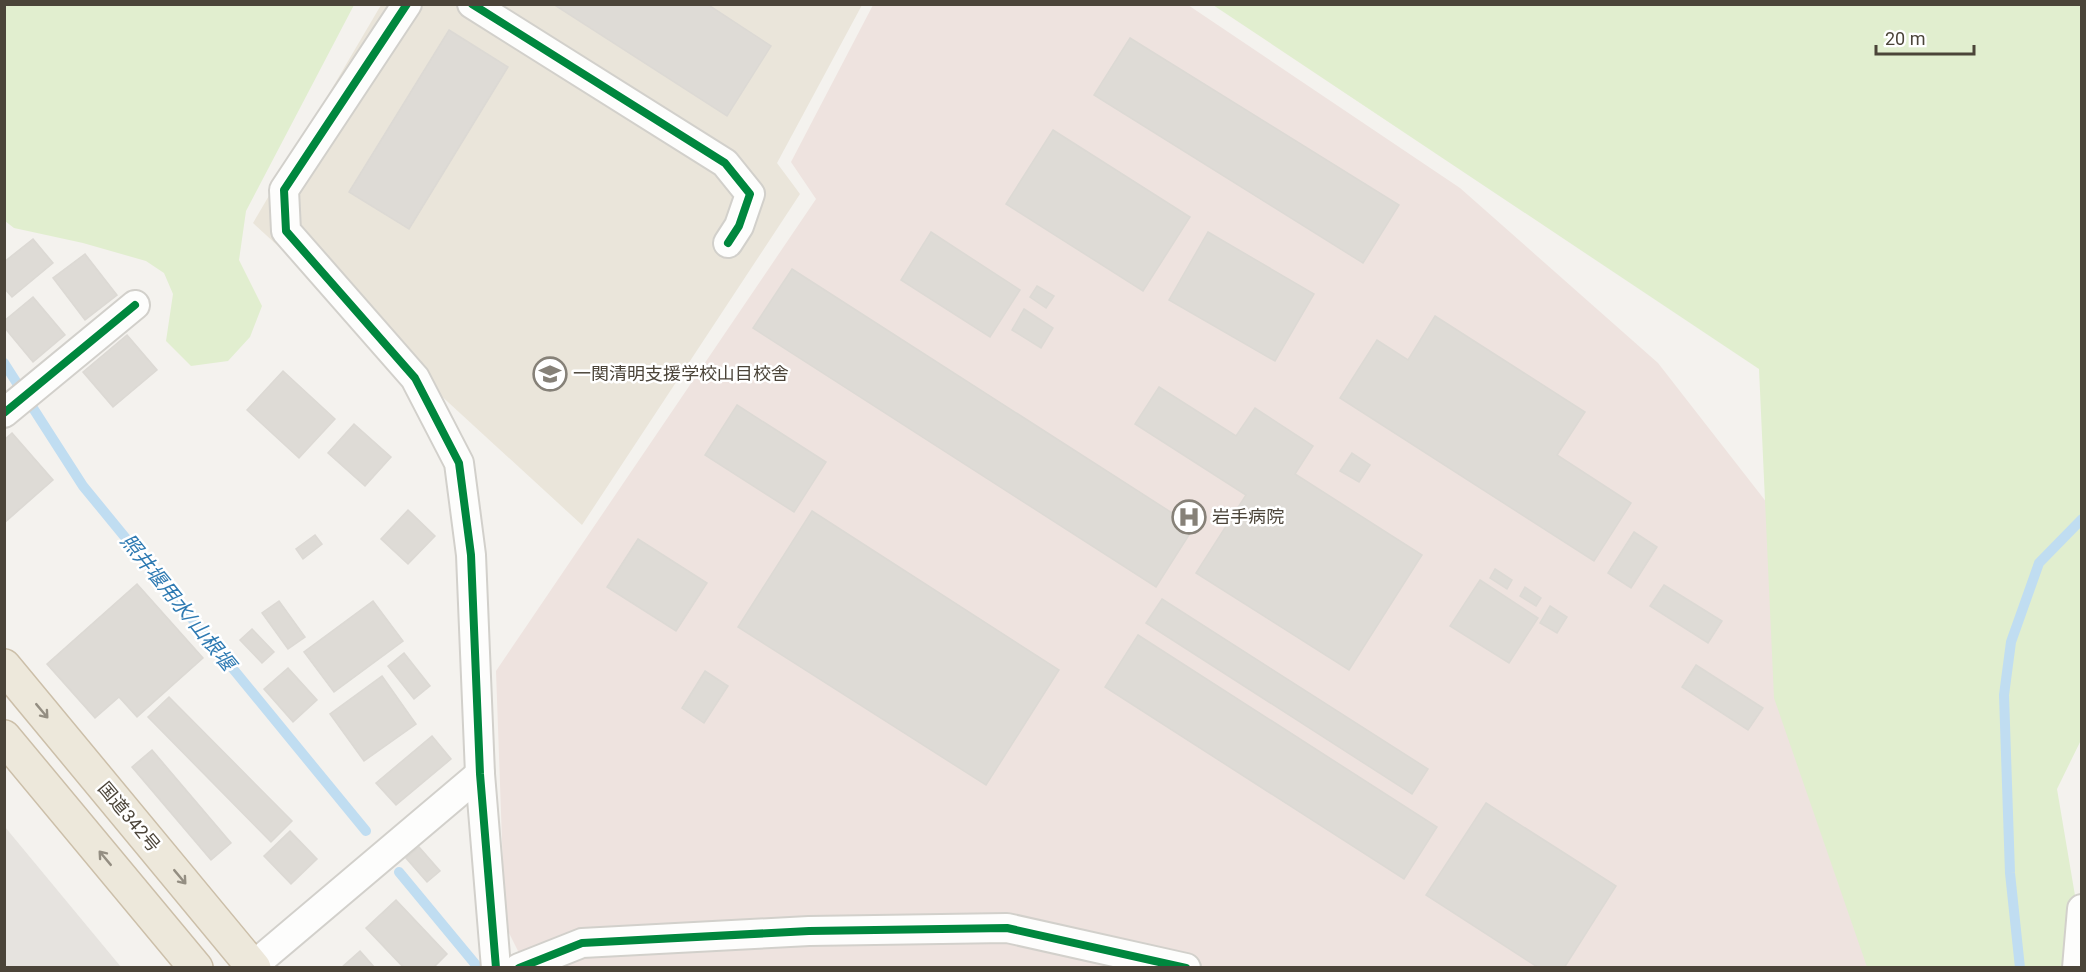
<svg xmlns="http://www.w3.org/2000/svg" width="2086" height="972" viewBox="0 0 2086 972" font-family="Roboto,'Noto Sans JP',sans-serif">
<rect width="100%" height="100%" fill="#f4f2ee"/>
<polygon fill="#eae5da" points="381,5 862,5 777,163 800,194 582,525 253,223"/>
<polygon fill="#eee3df" points="873,5 1188,5 1460,188 1658,363 1912,689 2031,967 526,967 505,925 496,671 816,199 791,162"/>
<g fill="#e1eecf">
<polygon points="4,5 354,5 246,211 239,260 262,306 250,337 228,361 191,366 166,341 173,294 164,273 146,261 83,243 14,228 5,221"/>
<polygon points="1213,5 2081,5 2082,738 2057,789 2081,931 2081,967 1867,967 1774,698 1759,369"/>
</g>
<polygon fill="#e6e3df" points="4,827 5,827 121,967 5,967"/>
<g fill="none" stroke-linecap="round" stroke-linejoin="round">
<g stroke="#c0ddf1" stroke-width="10">
<polyline points="4,363 83,486 366,831"/>
<polyline points="399,872 476,965"/>
<polyline points="2020,968 2010,873 2004,695 2011,642 2039,563 2082,519"/>
</g>
</g>
<g fill="#dedbd6" stroke="#dcd9d4" stroke-width="1.5">
<polygon points="553,4 707,4 771,46 727,116"/>
<polygon points="449,30 508,67 409,229 349,192"/>
<polygon points="1130,38 1399,205 1363,263 1094,95"/>
<polygon points="1053,130 1190,217 1143,291 1006,204"/>
<polygon points="931,232 1020,290 990,337 901,280"/>
<polygon points="1208,232 1314,294 1275,361 1169,300"/>
<polygon points="33,239 53,263 12,297 4,288 4,262"/>
<polygon points="85,254 117,295 85,320 53,278"/>
<polygon points="792,269 1194,527 1156,587 753,328"/>
<polygon points="1037,286 1054,296 1046,308 1030,297"/>
<polygon points="33,297 65,335 33,362 4,327 4,321"/>
<polygon points="1024,309 1053,328 1041,348 1012,330"/>
<polygon points="1435,316 1585,412 1557,455 1631,503 1594,561 1340,398 1377,340 1408,360"/>
<polygon points="127,335 157,370 113,407 83,372"/>
<polygon points="283,371 335,419 299,458 247,410"/>
<polygon points="1159,387 1236,436 1255,408 1313,446 1295,474 1422,555 1349,670 1196,573 1246,495 1135,424"/>
<polygon points="737,405 826,462 794,512 705,455"/>
<polygon points="354,424 391,457 365,486 328,453"/>
<polygon points="12,433 53,480 4,523 4,440"/>
<polygon points="1352,453 1370,465 1359,482 1340,471"/>
<polygon points="408,510 435,536 408,564 381,539"/>
<polygon points="812,511 1059,670 986,785 738,627"/>
<polygon points="1634,532 1657,547 1631,588 1608,573"/>
<polygon points="315,535 322,544 303,559 296,549"/>
<polygon points="638,539 707,583 676,631 607,587"/>
<polygon points="1495,569 1512,580 1507,589 1490,578"/>
<polygon points="1480,580 1538,618 1509,663 1450,626"/>
<polygon points="137,584 203,658 137,717 119,697 95,718 47,664"/>
<polygon points="1664,585 1722,621 1708,643 1650,606"/>
<polygon points="1525,587 1541,598 1536,606 1520,596"/>
<polygon points="1162,599 1428,769 1412,794 1146,623"/>
<polygon points="279,601 305,637 288,649 262,613"/>
<polygon points="373,601 403,641 334,692 304,652"/>
<polygon points="1550,606 1567,617 1557,633 1540,623"/>
<polygon points="252,629 274,652 262,663 240,640"/>
<polygon points="1138,635 1437,827 1404,879 1105,687"/>
<polygon points="404,653 430,686 414,699 388,666"/>
<polygon points="1696,665 1763,708 1748,730 1682,687"/>
<polygon points="288,668 317,700 293,722 264,689"/>
<polygon points="705,671 728,686 704,723 682,708"/>
<polygon points="382,676 416,724 364,761 330,714"/>
<polygon points="169,697 292,821 271,842 148,717"/>
<polygon points="432,736 451,759 396,805 376,783"/>
<polygon points="152,750 231,843 211,860 132,767"/>
<polygon points="1486,803 1616,886 1564,968 1539,968 1426,895"/>
<polygon points="290,831 317,859 291,884 264,856"/>
<polygon points="419,847 440,871 427,882 406,858"/>
<polygon points="396,900 447,954 433,968 404,968 366,928"/>
<polygon points="360,951 375,968 341,968"/>
</g>
<g fill="none" stroke-linecap="round" stroke-linejoin="round">
<defs>
<g id="street">
<polyline points="407,4 284,190 286,231 415,378 459,463 471,555 480,774 496,968"/>
<polyline points="472,4 725,163 750,194 739,226 728,243"/>
<polyline points="4,413 135,305"/>
<polyline points="253,966 480,774"/>
<polyline points="519,968 582,943 809,931 1007,928 1186,968"/>
<polyline points="2077,968 2082,909"/>
</g>
<g id="highway">
<polyline points="4,666 254,968"/>
<polyline points="4,737 196,968"/>
</g>
</defs>
<use href="#street" stroke="#d2d0cb" stroke-width="32"/>
<use href="#highway" stroke="#ccbfa9" stroke-width="36"/>
<use href="#street" stroke="#fdfdfc" stroke-width="28"/>
<use href="#highway" stroke="#ede8db" stroke-width="33"/>
<defs>
<g id="cycleway">
<polyline points="407,4 284,190 286,231 415,378 459,463 471,555 480,774 496,968"/>
<polyline points="472,4 725,163 750,194 739,226 728,243"/>
<polyline points="4,413 135,305"/>
<polyline points="519,968 582,943 809,931 1007,928 1186,968"/>
</g>
</defs>
<use href="#cycleway" stroke="#fff" stroke-width="11"/>
<use href="#cycleway" stroke="#00873e" stroke-width="8"/>
</g>
<defs><path id="oneway-shaft" d="M-6 0H5M1.5-3L5.5 0L1.5 3" fill="none" stroke-width="1.6" stroke-linecap="round" stroke-linejoin="round" transform="scale(1.5)"/></defs>
<g stroke="#948e82">
<use href="#oneway-shaft" transform="translate(42 711) rotate(50)"/>
<use href="#oneway-shaft" transform="translate(105 858) rotate(-130)"/>
<use href="#oneway-shaft" transform="translate(180 877) rotate(50)"/>
</g>
<defs>
<symbol id="school-ring" viewBox="-11 -11 22 22"><circle r="9.5" fill="#fff" stroke="#868178" stroke-width="1.5"/><path d="M0-5L7-2L0 1L-7-2ZM-4 1L0 2.5L4 1V4Q0 6-4 4Z" fill="#868178"/></symbol>
<symbol id="hospital-ring" viewBox="-11 -11 22 22"><circle r="9.5" fill="#fff" stroke="#868178" stroke-width="1.5"/><path d="M-5-5h3v3.5h4V-5h3V5h-3V1.5h-4V5h-3Z" fill="#868178"/></symbol>
</defs>
<g fill-rule="evenodd">
<use href="#school-ring" x="531" y="355" width="38" height="38"/>
<use href="#hospital-ring" x="1170" y="498" width="38" height="38"/>
</g>
<g text-anchor="middle" stroke-width="5" stroke-linejoin="round" paint-order="stroke">
<g font-size="18" fill="#4b4439" stroke="#fff" text-anchor="start">
<text x="573" y="380">一関清明支援学校山目校舎</text>
<text x="1212" y="523">岩手病院</text>
</g>
<g font-size="18" fill="#4b4439" stroke="#fff">
<text transform="translate(129 817) rotate(50)" y="6">国道342号</text>
</g>
<g font-size="20" font-style="italic" fill="#2e7ab2" stroke="#fff">
<text transform="translate(178 602) rotate(51)" y="7">照井堰用水/山根堰</text>
</g>
</g>
<rect width="2086" height="972" fill="none" stroke="#4b4439" stroke-width="12"/>
<path d="M1876 45v9h98v-9" fill="none" stroke="#4b4439" stroke-width="3"/>
<text x="1885" y="45" font-size="18" fill="#4b4439" stroke="#ffffff" stroke-width="4.5" paint-order="stroke">20 m</text>
</svg>
